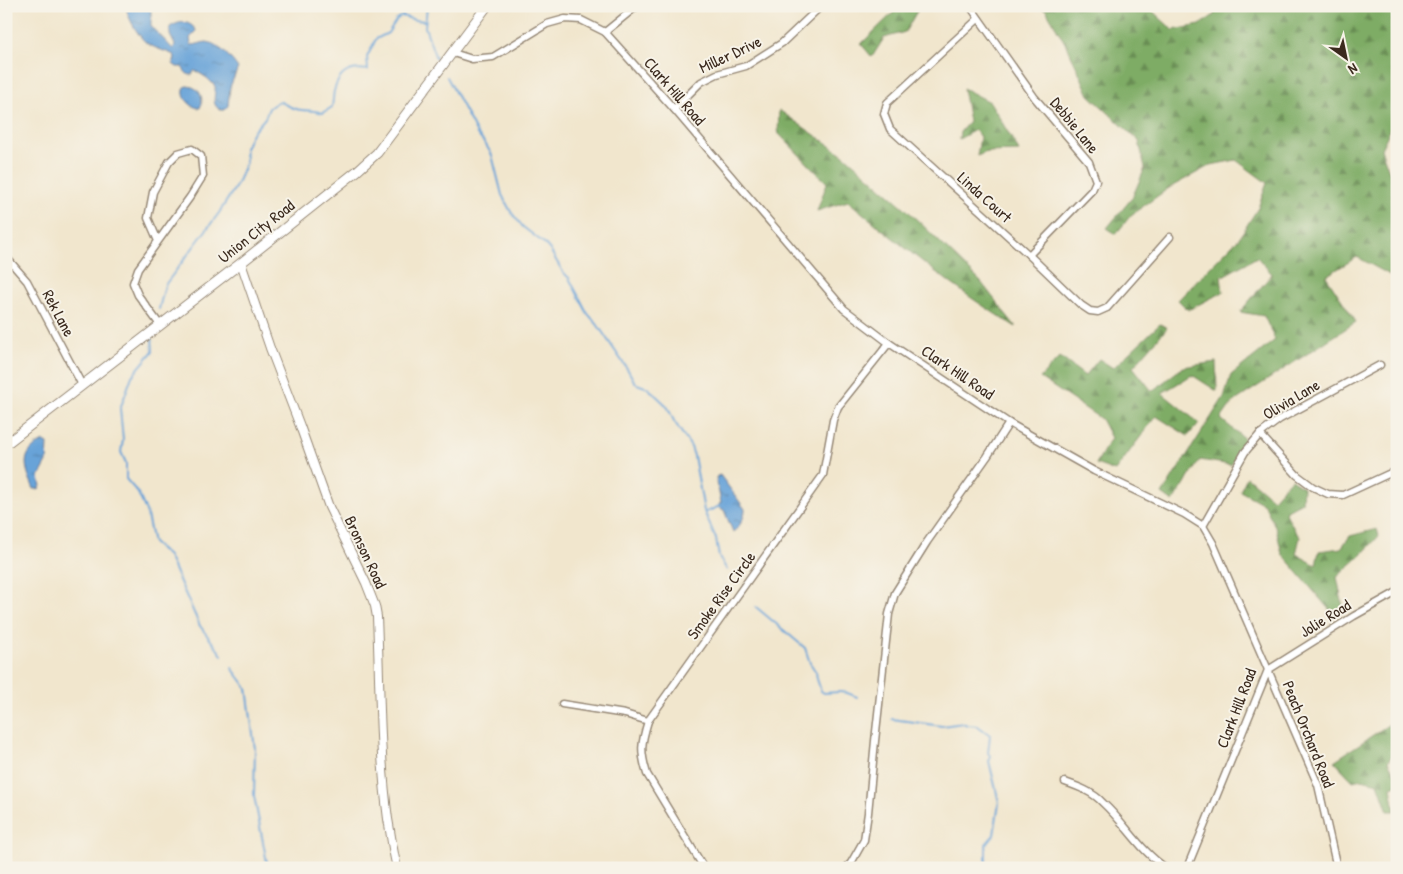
<svg xmlns="http://www.w3.org/2000/svg" width="1403" height="874" viewBox="0 0 1403 874" font-family="'Patrick Hand',sans-serif">
<defs>
<pattern id="forest-firs" width="22" height="20" patternUnits="userSpaceOnUse" patternTransform="scale(1.25)"><rect width="22" height="20" fill="#7eac65"/><path d="M5 1l3.5 6h-7zM16 11l3.5 6h-7z" fill="#688c53"/></pattern>
<pattern id="water-ripples" width="26" height="14" patternUnits="userSpaceOnUse" patternTransform="scale(1.25)"><rect width="26" height="14" fill="#68a3d8"/><path d="M2 4q2-2 4 0t4 0M15 11q2-2 4 0t4 0" fill="none" stroke="#5785af"/></pattern>
</defs>
<rect width="100%" height="100%" fill="#f7f3e8"/>
<filter id="ink" filterUnits="userSpaceOnUse"><feTurbulence type="fractalNoise" baseFrequency=".02" numOctaves="2"/><feDisplacementMap in="SourceGraphic" scale="10" xChannelSelector="R" yChannelSelector="G"/><feConvolveMatrix kernelMatrix="1 2 1 2 8 2 1 2 1" color-interpolation-filters="sRGB"/></filter>
<filter id="wash" filterUnits="userSpaceOnUse"><feTurbulence type="fractalNoise" baseFrequency=".0096" numOctaves="4" result="noise"/><feDisplacementMap in="SourceGraphic" scale="20" xChannelSelector="R" yChannelSelector="G"/><feGaussianBlur stdDeviation="1.12" result="paint"/><feColorMatrix in="noise" values="0 0 0 0 0 0 0 0 0 0 0 0 0 0 0 0 0 1.4 0 .05"/><feComposite in="paint" operator="in"/></filter>
<g filter="url(#wash)">
<rect width="100%" height="100%" fill="#f1e6cd"/>
<g fill="url(#forest-firs)" stroke="#5c6b42">
<polygon points="900,6 920,6 905,32 884,38 872,57 861,44"/>
<polygon points="1038,6 1147,6 1173,30 1200,25 1214,15 1215,6 1238,6 1248,10 1251,6 1397,6 1397,126 1391,128 1381,149 1393,182 1397,185 1397,279 1357,257 1326,276 1356,322 1232,403 1221,419 1246,440 1231,465 1200,460 1173,502 1162,494 1224,397 1231,375 1275,340 1264,316 1240,312 1272,274 1257,257 1221,277 1223,292 1188,310 1178,300 1239,238 1258,208 1267,183 1236,160 1211,165 1169,188 1131,215 1116,234 1107,228 1132,198 1145,168 1139,141 1089,95 1069,50 1046,10"/>
<polygon points="963,88 990,102 1019,151 987,152 977,156 980,137 975,130 959,139 960,132 969,122"/>
<path d="M779 110 845 156 906 209 981 282 1016 327C956 291 902 246 848 201L817 211 827 183 778 133Z"/>
<polygon points="1160,324 1167,328 1133,367 1152,391 1183,367 1216,362 1217,391 1192,375 1162,393 1199,423 1188,436 1156,416 1115,471 1096,464 1111,438 1101,419 1040,378 1060,357 1085,376 1099,359 1113,368"/>
<polygon points="1247,477 1273,499 1291,479 1303,487 1302,502 1285,511 1295,531 1300,537 1296,554 1316,565 1319,551 1341,548 1350,536 1377,529 1379,536 1361,555 1337,577 1344,612 1333,614 1282,554 1276,528 1264,504 1240,491"/>
<polygon points="1397,719 1397,746 1388,762 1397,777 1397,785 1391,787 1395,811 1388,811 1378,783 1362,779 1353,781 1334,761"/>
</g>
<g fill="url(#water-ripples)" stroke="#52667b">
<path d="M126 6H151V26L173 49 175 45 170 35V27C179 21 189 20 196 30L195 33 190 38 191 45C197 45 202 42 207 42 218 43 232 59 238 68L230 87 228 106 224 110H221C210 105 216 95 215 86L207 78 196 71H194L192 75C186 75 185 71 182 67H177L173 64 175 58 174 55C166 51 156 49 148 44 139 38 127 17 126 6Z"/>
<path d="M186 86C199 86 205 97 200 108 190 108 179 95 186 86Z"/>
<path d="M43 441 48 444 47 462 39 477 41 486 39 489H34C25 468 19 454 43 441Z"/>
<path d="M720 475 745 509C745 517 740 527 733 532L724 510 720 508 719 504 721 503 716 478 717 476Z"/>
</g>
<g fill="none" stroke-linecap="round" stroke-linejoin="round">
<g stroke="#68a3d8" stroke-width="2">
<polyline points="427,6 425,27 436,59"/>
<polyline points="447,77 477,134 486,145 492,155 502,195 511,212 523,227 545,244 550,250 563,272 569,278 588,314 597,324 628,370 634,381 637,384 648,388 667,406 674,421 691,447 694,456 704,511 716,539 719,557 727,570"/>
<path d="M159 309 165 285 219 213 236 186 246 162 245 148 252 133 265 118 269 108 279 101C286 105 294 110 302 110 311 111 314 110 323 113L332 107C333 102 333 96 334 91 339 73 349 67 368 70L367 57 376 39 388 33 397 19 402 16 415 20 425 21"/>
<polyline points="152,338 153,351 132,376 120,409 123,440 121,452 126,463 126,479 138,493 146,511 153,543 168,556 200,626 222,655"/>
<polyline points="706,512 720,506"/>
<path d="M756 607 805 648 810 663 816 672 817 679 821 691 824 693C840 692 842 690 857 697"/>
<polyline points="232,668 247,688 255,749 254,796 268,868"/>
<polyline points="892,719 942,726 963,723 967,725 978,726 990,735 988,753 991,757 989,761 999,802 994,835 986,844 986,868"/>
</g>
</g>
</g>
<g filter="url(#ink)">
<g fill="none" stroke-linecap="round" stroke-linejoin="round">
<defs>
<g id="minor">
<polyline points="970,6 1035,98 1089,162 1096,181 1092,190 1029,255"/>
<polyline points="978,19 887,103 884,114 890,129 1029,255 1081,305 1090,311 1098,312 1107,308 1170,237"/>
<polyline points="605,32 637,6"/>
<polyline points="453,53 472,59 493,57 547,24 565,19 581,20 605,32 674,109 844,309 889,343 1009,423 1094,471 1184,514 1203,526 1213,543 1318,785 1337,868"/>
<polyline points="674,109 701,82 717,74 746,66 782,43 821,6"/>
<polyline points="158,241 148,218 153,192 169,162 178,153 192,149 201,156 203,176 190,197 138,269 133,283 138,295 160,325"/>
<polyline points="6,257 27,281 82,385"/>
<polyline points="1260,434 1297,475 1313,487 1328,494 1343,495 1397,470"/>
<polyline points="1203,526 1245,452 1260,434 1280,419 1380,365"/>
<polyline points="1268,670 1354,616 1397,592"/>
<polyline points="562,704 625,714 648,721"/>
<path d="M1065 782C1079 787 1093 792 1103 803 1126 824 1140 851 1166 868"/>
<path d="M704 868 647 774C640 751 641 744 648 721L813 489 823 475 833 420 838 407 889 343"/>
<polyline points="846,868 851,863 864,840 868,813 875,741 889,614 895,593 927,542 987,457 1009,423"/>
<polyline points="1187,868 1268,670"/>
</g>
<path id="tertiary" d="M241 263 270 348 300 426 329 507 366 583 375 606 377 617C380 684 379 752 388 819 391 835 393 852 397 868"/>
<polyline id="secondary" points="6,444 241,263 357,171 377,153 487,6"/>
</defs>
<use href="#minor" stroke="#968876" stroke-width="9"/>
<use href="#tertiary" stroke="#968876" stroke-width="10"/>
<use href="#secondary" stroke="#968876" stroke-width="11"/>
<use href="#minor" stroke="#fff" stroke-width="6"/>
<use href="#tertiary" stroke="#fff" stroke-width="8"/>
<use href="#secondary" stroke="#fff" stroke-width="9"/>
</g>
</g>
<g text-anchor="middle" stroke-width="4" stroke-linejoin="round" paint-order="stroke">
<g font-size="16" fill="#3b2a1e" stroke="#f7f3e8">
<text transform="translate(730 54) rotate(-25)" y="6">Miller Drive</text>
<text transform="translate(675 91) rotate(49)" y="6">Clark Hill Road</text>
<text transform="translate(1075 125) rotate(51)" y="6">Debbie Lane</text>
<text transform="translate(985 197) rotate(42)" y="6">Linda Court</text>
<text transform="translate(256 231) rotate(-38)" y="6">Union City Road</text>
<text transform="translate(59 313) rotate(62)" y="6">Rek Lane</text>
<text transform="translate(958 372) rotate(34)" y="6">Clark Hill Road</text>
<text transform="translate(1291 399) rotate(-31)" y="6">Olivia Lane</text>
<text transform="translate(366 552) rotate(65)" y="6">Bronson Road</text>
<text transform="translate(721 595) rotate(-54)" y="6">Smoke Rise Circle</text>
<text transform="translate(1325 618) rotate(-32)" y="6">Jolie Road</text>
<text transform="translate(1236 708) rotate(-69)" y="6">Clark Hill Road</text>
<text transform="translate(1309 734) rotate(68)" y="6">Peach Orchard Road</text>
</g>
</g>
<rect width="1403" height="874" fill="none" stroke="#f7f3e8" stroke-width="25"/>
<g transform="translate(1346 58) rotate(147)" stroke="#f7f3e8" stroke-width="4" paint-order="stroke">
<path d="M0-4L9 19L0 12L-9 19Z" fill="#3b2a1e"/>
<text y="-8" font-size="14" font-weight="bold" text-anchor="middle" fill="#3b2a1e">N</text>
</g>
</svg>
